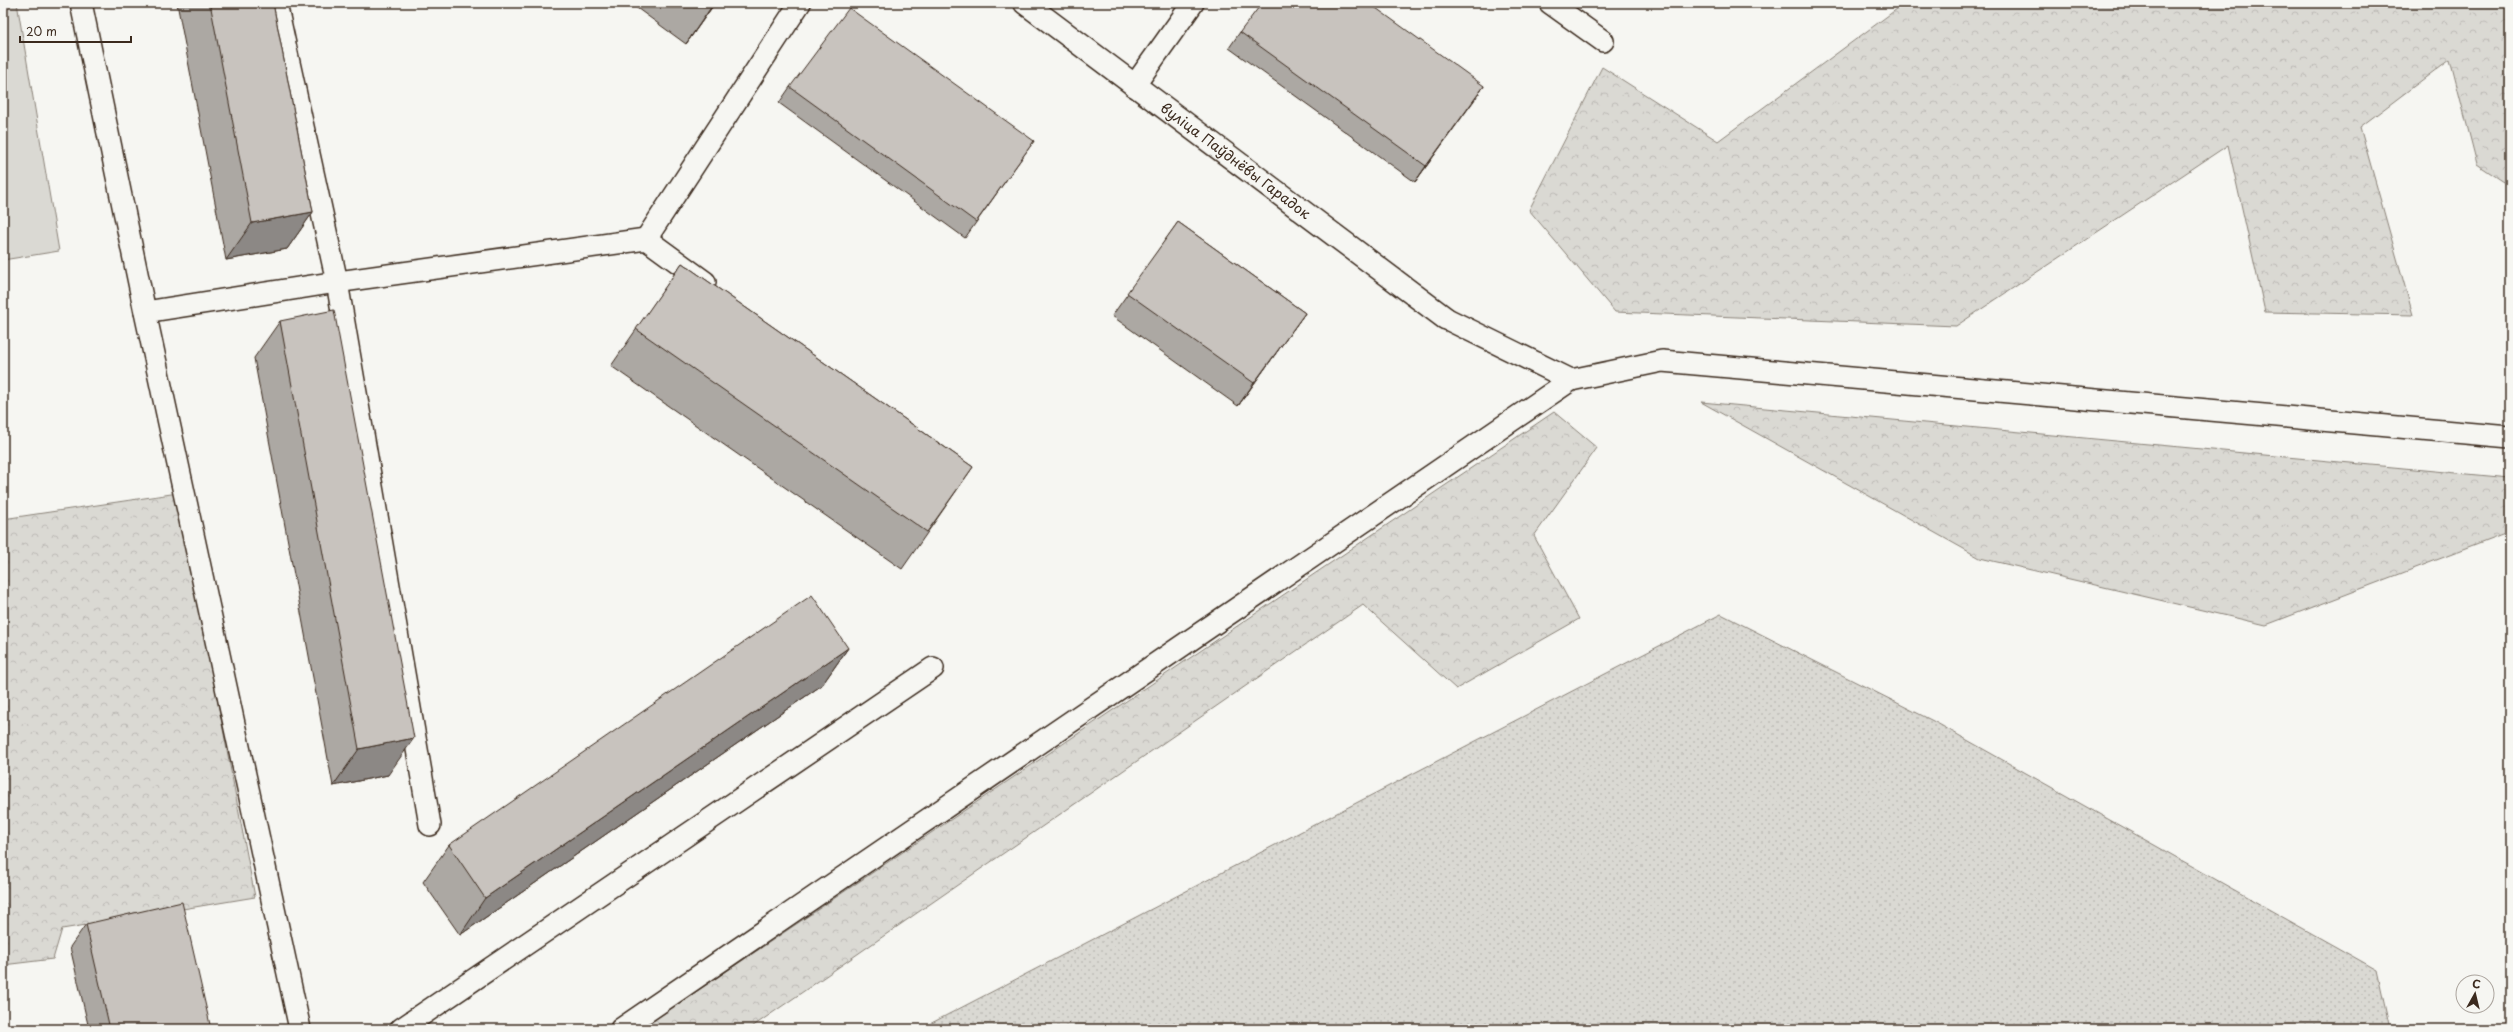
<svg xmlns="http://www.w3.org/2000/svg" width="2513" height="1032" viewBox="0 0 2513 1032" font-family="'Playpen Sans',sans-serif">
<defs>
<pattern id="forest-crowns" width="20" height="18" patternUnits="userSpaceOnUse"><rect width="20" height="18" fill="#dad9d3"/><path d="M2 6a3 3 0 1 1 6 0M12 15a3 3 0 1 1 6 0" fill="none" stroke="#bcbab5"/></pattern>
<pattern id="park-dots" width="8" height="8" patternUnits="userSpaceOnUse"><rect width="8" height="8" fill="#dad9d3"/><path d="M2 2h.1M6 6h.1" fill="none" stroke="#bcbab5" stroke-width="1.8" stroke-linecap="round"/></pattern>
</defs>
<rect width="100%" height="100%" fill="#f6f6f2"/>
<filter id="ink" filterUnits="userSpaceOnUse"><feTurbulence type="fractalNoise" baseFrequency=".025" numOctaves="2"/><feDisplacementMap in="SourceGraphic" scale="8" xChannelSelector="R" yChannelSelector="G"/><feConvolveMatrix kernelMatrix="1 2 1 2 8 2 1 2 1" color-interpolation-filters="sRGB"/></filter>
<g filter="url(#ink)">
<g fill="url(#forest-crowns)" stroke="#8a8278">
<polygon points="1905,3 2510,3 2510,186 2477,164 2450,59 2360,127 2413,315 2265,312 2228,145 1956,326 1615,312 1529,210 1602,67 1718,141"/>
<polygon points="1701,402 2510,478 2510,532 2266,625 1980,558"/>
<polygon points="1554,412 1597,448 1534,536 1579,619 1456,689 1363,605 749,1029 641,1029"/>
<polygon points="178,493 255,897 62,929 53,959 3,965 3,519"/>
</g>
<polygon fill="url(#park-dots)" stroke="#8a8278" points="1721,614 1935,722 2377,970 2390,1029 920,1029"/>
<polygon fill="#dad9d3" stroke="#8a8278" points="3,3 17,3 59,251 3,260"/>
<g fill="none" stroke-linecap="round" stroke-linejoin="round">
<defs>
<g id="service">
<polyline points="81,3 145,312 300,1029"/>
<polyline points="276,3 337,282 430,825"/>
<polyline points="1550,3 1603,41"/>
<polyline points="1134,86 1193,3"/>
<polyline points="646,239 800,3"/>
<polyline points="145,312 337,282 646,239 705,282"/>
<polyline points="1445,318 1571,380 1662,361 2510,437"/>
<polyline points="401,1029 933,668"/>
<polyline points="621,1029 1571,380"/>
</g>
<g id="minor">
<path id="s1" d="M1025 3 1445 318"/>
</g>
</defs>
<use href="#service" stroke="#3b2a1e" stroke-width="24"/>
<use href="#minor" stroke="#3b2a1e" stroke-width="25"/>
<use href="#service" stroke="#f6f6f2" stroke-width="21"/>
<use href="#minor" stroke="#f6f6f2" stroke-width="22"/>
</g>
<g fill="#aca8a3" stroke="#3b2a1e">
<polygon points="177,3 273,3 313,212 287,249 226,260"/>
<polygon points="630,3 715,3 686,44"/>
<polygon points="1240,32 1484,86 1415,182 1229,48"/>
<polygon points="790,87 1034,141 965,238 779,103"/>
<polygon points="1178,222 1305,313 1238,406 1112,316"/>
<polygon points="682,263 973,467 902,569 611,366"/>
<polygon points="280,321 388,775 333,786 254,358"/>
<polygon points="848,648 822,685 460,935 423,882 449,845"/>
<polygon points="86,924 211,1029 89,1029 70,947"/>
</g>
<g fill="#8c8885" stroke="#3b2a1e">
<polygon points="714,3 715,3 686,44"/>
<polygon points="1484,86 1473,102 1415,182 1426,166"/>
<polygon points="313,212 287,249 226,260 252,223"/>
<polygon points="1305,313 1289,335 1238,406 1254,383"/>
<polygon points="848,648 822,685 460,935 485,898"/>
<polygon points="414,738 388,775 333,786 359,749"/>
</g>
<g fill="#c8c3be" stroke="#3b2a1e">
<polygon points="210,3 273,3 313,212 252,223"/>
<polygon points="706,3 714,3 711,7"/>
<polygon points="1262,3 1369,3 1484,86 1426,166 1240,32"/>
<polygon points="849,8 1034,141 976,222 790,87"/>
<polygon points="1178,222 1305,313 1254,383 1127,293"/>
<polygon points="682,263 973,467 927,532 636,329"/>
<polygon points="334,310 414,738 359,749 280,321"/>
<polygon points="812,595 848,648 485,898 449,845"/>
<polygon points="182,902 211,1029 110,1029 86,924"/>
</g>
</g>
<g text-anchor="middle" stroke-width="3.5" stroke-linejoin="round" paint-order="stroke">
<g font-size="14" fill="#3b2a1e" stroke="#f6f6f2">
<text dy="5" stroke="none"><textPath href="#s1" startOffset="263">вуліца Паўднёвы Гарадок</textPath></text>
</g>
</g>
<rect width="2513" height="1032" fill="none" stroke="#f6f6f2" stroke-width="16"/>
<rect x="8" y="8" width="2497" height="1016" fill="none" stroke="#3b2a1e" stroke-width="1.5" filter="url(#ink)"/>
<g transform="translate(2475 994) rotate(8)"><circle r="19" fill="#f6f6f2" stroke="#aba49d"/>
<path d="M0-3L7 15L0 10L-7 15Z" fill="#3b2a1e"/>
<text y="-6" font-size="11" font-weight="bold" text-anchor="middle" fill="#3b2a1e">С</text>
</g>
<path d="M20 36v6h111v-6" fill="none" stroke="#3b2a1e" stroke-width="2"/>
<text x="26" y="36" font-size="12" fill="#3b2a1e" stroke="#f6f6f2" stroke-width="3" paint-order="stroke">20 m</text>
</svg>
